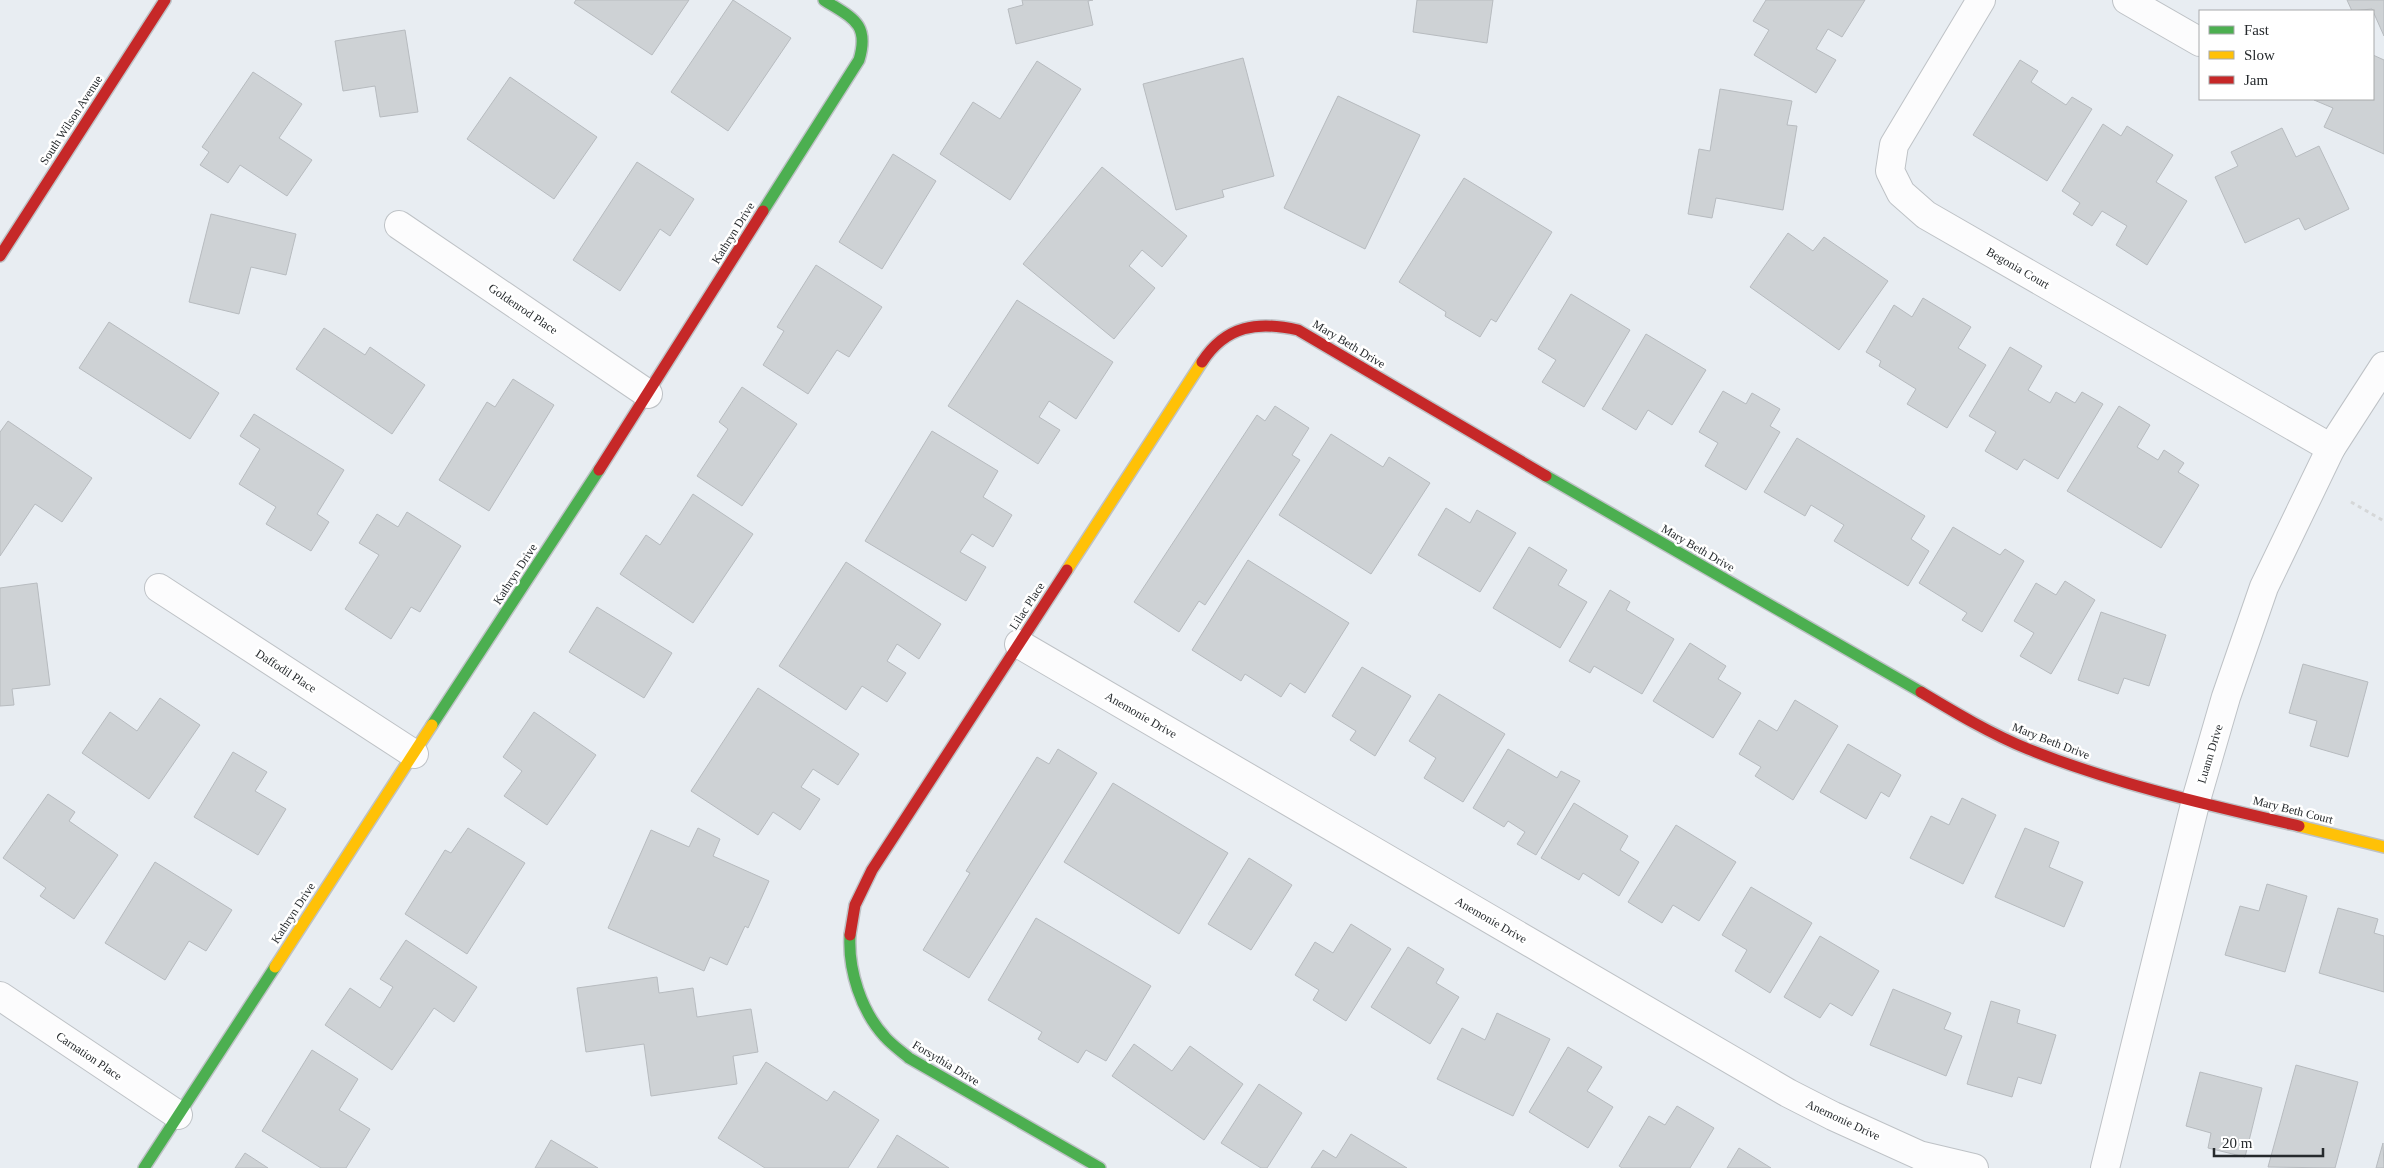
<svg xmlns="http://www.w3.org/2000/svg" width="2384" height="1168" viewBox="0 0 2384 1168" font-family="Georgia,serif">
<rect width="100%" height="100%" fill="#e8edf2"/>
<g fill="#ced2d5" stroke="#b7bbbf">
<polygon points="576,0 689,0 652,55 574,3"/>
<polygon points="733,0 791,38 728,131 671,92"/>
<polygon points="1022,0 1093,0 1088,1 1093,25 1016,44 1008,9 1023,5"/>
<polygon points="1417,0 1493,0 1487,43 1413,32"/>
<polygon points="1766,0 1865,0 1842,37 1828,29 1816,49 1836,60 1816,93 1754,55 1769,30 1753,21"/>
<polygon points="2347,0 2384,0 2384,36 2372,9 2352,11"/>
<polygon points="405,30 418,112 380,117 375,86 343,91 335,41"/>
<polygon points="2373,55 2384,60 2384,154 2324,127 2333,108 2314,100 2373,99"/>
<polygon points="1243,58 1274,176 1222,190 1224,197 1176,210 1143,84"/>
<polygon points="2020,60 2038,71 2031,82 2066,105 2072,97 2092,109 2047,181 1973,135"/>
<polygon points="1037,61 1081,89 1010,200 940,154 973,102 1000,119"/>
<polygon points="253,72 302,104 279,138 312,160 287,196 240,165 228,183 200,165 209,152 202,147"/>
<polygon points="510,77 597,137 554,199 467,139"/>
<polygon points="1720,89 1792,101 1787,125 1797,126 1783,210 1716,198 1712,218 1688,214 1699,149 1710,151"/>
<polygon points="1338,96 1420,135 1365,249 1284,208"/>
<polygon points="2103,124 2121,136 2127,126 2173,155 2156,182 2187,201 2147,265 2116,245 2127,226 2102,211 2092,226 2073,214 2080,203 2062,191"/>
<polygon points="2282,128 2296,157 2319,146 2349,209 2305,230 2299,218 2245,243 2215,177 2238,166 2231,152"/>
<polygon points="893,154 936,181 882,269 839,242"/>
<polygon points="637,162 694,199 670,236 660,229 620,291 573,260"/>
<polygon points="1102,167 1187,236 1162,267 1142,250 1129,266 1155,288 1114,339 1023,264"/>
<polygon points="1464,178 1552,232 1496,322 1491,319 1480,337 1445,316 1446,312 1399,282"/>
<polygon points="211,214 296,234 286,275 251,267 239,314 189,302"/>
<polygon points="1788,233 1813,251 1824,237 1888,281 1839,350 1750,287"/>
<polygon points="816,265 882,307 849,357 837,350 808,394 763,365 784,331 777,327"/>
<polygon points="1571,294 1630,330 1584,407 1542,382 1556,360 1538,349"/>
<polygon points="1923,298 1971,327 1958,348 1986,365 1947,428 1907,404 1916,389 1879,366 1881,361 1866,352 1894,305 1912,317"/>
<polygon points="1017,300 1113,362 1076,419 1049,401 1039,417 1060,430 1038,464 948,406"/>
<polygon points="109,322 219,393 190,439 79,368"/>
<polygon points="324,328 365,355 370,347 425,385 392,434 296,369"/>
<polygon points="1646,334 1706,370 1672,425 1648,410 1636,430 1602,409"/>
<polygon points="2010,347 2042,366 2028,390 2050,403 2056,392 2075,403 2082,392 2103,404 2058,479 2024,459 2017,470 1985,451 1996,432 1969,416"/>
<polygon points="513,379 554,405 489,511 439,480 487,402 495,407"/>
<polygon points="742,387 797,424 742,506 697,476 728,429 719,422"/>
<polygon points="1723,391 1746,404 1752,393 1780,409 1770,426 1780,432 1746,490 1705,466 1718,443 1699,432"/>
<polygon points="1275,406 1309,428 1292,455 1300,460 1205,605 1199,601 1179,632 1134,602 1257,415 1265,421"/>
<polygon points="2119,406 2150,425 2137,447 2158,460 2164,450 2184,463 2178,472 2199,485 2161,548 2067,491"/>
<polygon points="254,414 344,470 317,514 329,522 311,551 266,524 276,507 239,484 260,449 240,436"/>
<polygon points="8,421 92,478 62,522 35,504 0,556 0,432"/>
<polygon points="932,431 998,471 983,497 1012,515 993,547 972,534 960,552 986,567 966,601 865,541"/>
<polygon points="1331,434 1383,467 1389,457 1430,483 1371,574 1279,515"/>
<polygon points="1797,438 1925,516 1911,539 1929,551 1908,586 1834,541 1844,525 1811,505 1805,516 1764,492"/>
<polygon points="693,494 753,534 693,623 620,574 646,535 660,545"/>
<polygon points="1446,508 1470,523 1477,510 1516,533 1480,592 1418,555"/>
<polygon points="407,512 461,546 420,612 411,607 391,639 345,609 379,555 359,543 377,514 398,527"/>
<polygon points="1953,527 2000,555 2005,549 2024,561 1982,632 1962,620 1967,613 1919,583"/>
<polygon points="1529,547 1567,570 1558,585 1587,602 1560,648 1493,608"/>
<polygon points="1248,560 1349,623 1305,693 1290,683 1281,697 1245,674 1241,681 1192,650"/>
<polygon points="846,562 941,624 919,659 897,644 887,661 906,673 887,702 862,686 846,710 779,666"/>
<polygon points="2065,581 2095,600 2051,674 2020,656 2034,633 2014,621 2036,583 2056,595"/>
<polygon points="37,583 50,685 12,689 14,705 0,706 0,588"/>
<polygon points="1610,590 1630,602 1626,610 1674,639 1642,694 1594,666 1590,673 1569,661"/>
<polygon points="597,607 672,653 644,698 569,652"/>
<polygon points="2101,612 2166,635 2149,686 2124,678 2118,694 2078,680"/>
<polygon points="1690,643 1726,666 1718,679 1741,693 1713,738 1653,701"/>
<polygon points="2303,664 2368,682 2348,757 2310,746 2317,721 2289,713"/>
<polygon points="1362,667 1411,696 1375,756 1350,740 1356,731 1332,716"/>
<polygon points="758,688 859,754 838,785 813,769 801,787 820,799 800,830 773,812 758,835 691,791"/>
<polygon points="1439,694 1505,734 1463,802 1424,778 1436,758 1409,741"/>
<polygon points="160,698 200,725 149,799 82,753 110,712 137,731"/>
<polygon points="1795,700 1838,726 1793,800 1755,776 1761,767 1739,754 1759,720 1777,731"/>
<polygon points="534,712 596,755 547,825 504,796 522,771 503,757"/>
<polygon points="1848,744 1901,775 1889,797 1881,792 1866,819 1820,792"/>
<polygon points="1058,749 1097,773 969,978 923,950 970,873 966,871 1037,757 1049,764"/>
<polygon points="1508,749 1557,778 1561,771 1580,781 1536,855 1517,844 1525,832 1508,821 1504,827 1473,808"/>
<polygon points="233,752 267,772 255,791 286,809 258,855 194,817"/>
<polygon points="1113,783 1228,853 1179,934 1064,862"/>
<polygon points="48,794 75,812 69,821 118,855 74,919 40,896 46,888 3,858"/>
<polygon points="1962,798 1996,815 1963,884 1910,858 1931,816 1949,825"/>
<polygon points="1574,803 1628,836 1620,850 1639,862 1619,896 1583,873 1579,880 1541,858"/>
<polygon points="1676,825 1736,862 1699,921 1673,905 1662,923 1628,902"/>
<polygon points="468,828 525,863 467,954 405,914 445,850 451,853"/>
<polygon points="698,828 720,839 713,856 769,881 748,928 745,926 727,965 710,957 704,971 608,928 651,830 689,847"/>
<polygon points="2025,828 2059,842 2049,867 2083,882 2064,927 1995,897"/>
<polygon points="1249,858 1292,885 1251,950 1208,924"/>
<polygon points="155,862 232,910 206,951 189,941 165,980 105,943"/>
<polygon points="2267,884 2307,896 2285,972 2225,955 2240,906 2259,911"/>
<polygon points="1751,887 1812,923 1770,993 1735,971 1747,950 1722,935"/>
<polygon points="2338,908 2378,919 2374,933 2384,936 2384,992 2319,973"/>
<polygon points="1036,918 1151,986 1106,1061 1086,1050 1078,1063 1038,1039 1042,1032 988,1000"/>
<polygon points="1351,924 1391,949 1346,1021 1313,1000 1319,990 1295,975 1315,942 1333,953"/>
<polygon points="1820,936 1879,971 1852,1016 1830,1003 1820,1018 1784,997"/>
<polygon points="406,940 477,987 454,1022 434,1008 392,1070 325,1025 350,988 380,1008 393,987 380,979"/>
<polygon points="1408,947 1444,969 1436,983 1459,997 1430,1044 1371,1007"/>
<polygon points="657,977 659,993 693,988 697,1017 751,1009 758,1052 733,1056 737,1084 651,1096 644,1044 586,1052 577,988"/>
<polygon points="1893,989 1951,1013 1944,1029 1962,1036 1946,1076 1870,1045"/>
<polygon points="1991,1001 2020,1010 2017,1023 2056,1035 2041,1084 2018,1077 2012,1097 1967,1084"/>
<polygon points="1497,1013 1550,1039 1513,1116 1437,1079 1462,1028 1485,1040"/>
<polygon points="1134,1044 1172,1071 1190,1046 1243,1084 1204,1140 1112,1076"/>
<polygon points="1568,1047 1602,1067 1587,1091 1613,1107 1588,1148 1529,1112"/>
<polygon points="312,1050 358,1079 339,1110 370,1129 346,1168 321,1168 262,1131"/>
<polygon points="766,1062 827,1101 834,1091 879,1120 848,1168 765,1168 718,1138"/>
<polygon points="2296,1065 2358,1082 2335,1168 2268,1167"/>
<polygon points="2200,1072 2262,1088 2245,1157 2208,1148 2211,1133 2186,1126"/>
<polygon points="1259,1084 1302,1113 1267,1168 1261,1168 1221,1143"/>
<polygon points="1677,1106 1714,1128 1690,1168 1622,1168 1619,1166 1649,1116 1665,1125"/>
<polygon points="1351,1134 1407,1168 1311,1168 1323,1150 1336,1158"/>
<polygon points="897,1135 949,1168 877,1168"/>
<polygon points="551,1140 598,1168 535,1168"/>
<polygon points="2383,1143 2384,1168 2376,1168"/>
<polygon points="1739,1148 1771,1168 1727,1168"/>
<polygon points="245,1153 268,1168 235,1168"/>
</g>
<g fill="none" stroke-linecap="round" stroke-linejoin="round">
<defs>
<g id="street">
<polyline points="1981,0 1894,145 1890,171 1901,193 1926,215 2331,448"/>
<polyline points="2127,0 2200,42"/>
<polyline points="399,225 648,394"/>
<polyline points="159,588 414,754"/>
<polyline points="1019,644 1788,1093 1833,1116 1919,1155 1974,1168"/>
<polyline points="0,996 178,1115"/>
<polyline points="2105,1168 2196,800 2226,697 2264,587 2331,448 2384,366"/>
</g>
<g id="fast">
<path d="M763 211 859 60C870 23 852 18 824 0"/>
<polyline points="1546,476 1921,692"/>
<polyline points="432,725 599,470"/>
<path d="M850 935C848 970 861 1011 885 1037 892 1045 901 1051 909 1058L1100 1168"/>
<polyline points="144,1168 275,967"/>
</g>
<g id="slow">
<polyline points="1067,570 1202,362"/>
<polyline points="2299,826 2384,847"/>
<polyline points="275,967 432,725"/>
</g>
<g id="jam">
<polyline points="0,256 165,0"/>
<path d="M1202 362C1226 325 1258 321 1298 330L1546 476"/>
<polyline points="599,470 763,211"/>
<path d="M1921 692C1956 713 1991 734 2028 749 2115 784 2208 805 2299 826"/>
<polyline points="850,935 855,905 872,870 1067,570"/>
</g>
</defs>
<use href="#street" stroke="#bec2c6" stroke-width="30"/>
<use href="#fast" stroke="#bec2c6" stroke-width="14"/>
<use href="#slow" stroke="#bec2c6" stroke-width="14"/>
<use href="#jam" stroke="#bec2c6" stroke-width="14"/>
<polyline stroke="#d5d7d8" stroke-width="3" stroke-dasharray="4 4" stroke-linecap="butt" points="2351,502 2384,521"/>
<use href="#street" stroke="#fcfcfd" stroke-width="28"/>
<use href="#fast" stroke="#4caf50" stroke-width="11"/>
<use href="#slow" stroke="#ffc107" stroke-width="11"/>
<use href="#jam" stroke="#c62828" stroke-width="11"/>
</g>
<g text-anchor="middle" stroke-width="5" stroke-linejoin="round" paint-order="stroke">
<g font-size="12" fill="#262a2d" stroke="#fff">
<text transform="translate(71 120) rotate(-57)" y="4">South Wilson Avenue</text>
<text transform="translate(733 233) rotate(-58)" y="4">Kathryn Drive</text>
<text transform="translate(2018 268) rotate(30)" y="4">Begonia Court</text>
<text transform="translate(523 309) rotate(34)" y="4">Goldenrod Place</text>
<text transform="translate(1349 344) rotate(31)" y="4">Mary Beth Drive</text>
<text transform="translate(1698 548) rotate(30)" y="4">Mary Beth Drive</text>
<text transform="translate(515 574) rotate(-57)" y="4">Kathryn Drive</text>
<text transform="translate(1027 606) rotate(-57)" y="4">Lilac Place</text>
<text transform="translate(286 671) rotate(33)" y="4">Daffodil Place</text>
<text transform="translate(1141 715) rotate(30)" y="4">Anemonie Drive</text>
<text transform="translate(2051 741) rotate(21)" y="4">Mary Beth Drive</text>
<text transform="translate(2210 754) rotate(-73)" y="4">Luann Drive</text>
<text transform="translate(2293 810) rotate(14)" y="4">Mary Beth Court</text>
<text transform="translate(293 913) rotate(-57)" y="4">Kathryn Drive</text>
<text transform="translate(1491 920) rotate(30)" y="4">Anemonie Drive</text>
<text transform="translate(89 1056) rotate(34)" y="4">Carnation Place</text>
<text transform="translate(946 1063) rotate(31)" y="4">Forsythia Drive</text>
<text transform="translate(1843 1120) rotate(25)" y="4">Anemonie Drive</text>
</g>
</g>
<rect x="2199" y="10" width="175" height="90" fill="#ffffff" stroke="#a8aaab"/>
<rect x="2209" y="26" width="25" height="8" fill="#4caf50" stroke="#a8aaab"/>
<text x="2244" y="35" font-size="15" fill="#262a2d">Fast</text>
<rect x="2209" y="51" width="25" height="8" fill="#ffc107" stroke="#a8aaab"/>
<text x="2244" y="60" font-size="15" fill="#262a2d">Slow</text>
<rect x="2209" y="76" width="25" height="8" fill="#c62828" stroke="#a8aaab"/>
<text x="2244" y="85" font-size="15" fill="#262a2d">Jam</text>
<path d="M2214 1148v8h109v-8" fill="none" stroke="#262a2d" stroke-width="2.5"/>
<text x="2222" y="1148" font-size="15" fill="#262a2d" stroke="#ffffff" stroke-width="4" paint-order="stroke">20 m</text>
</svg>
